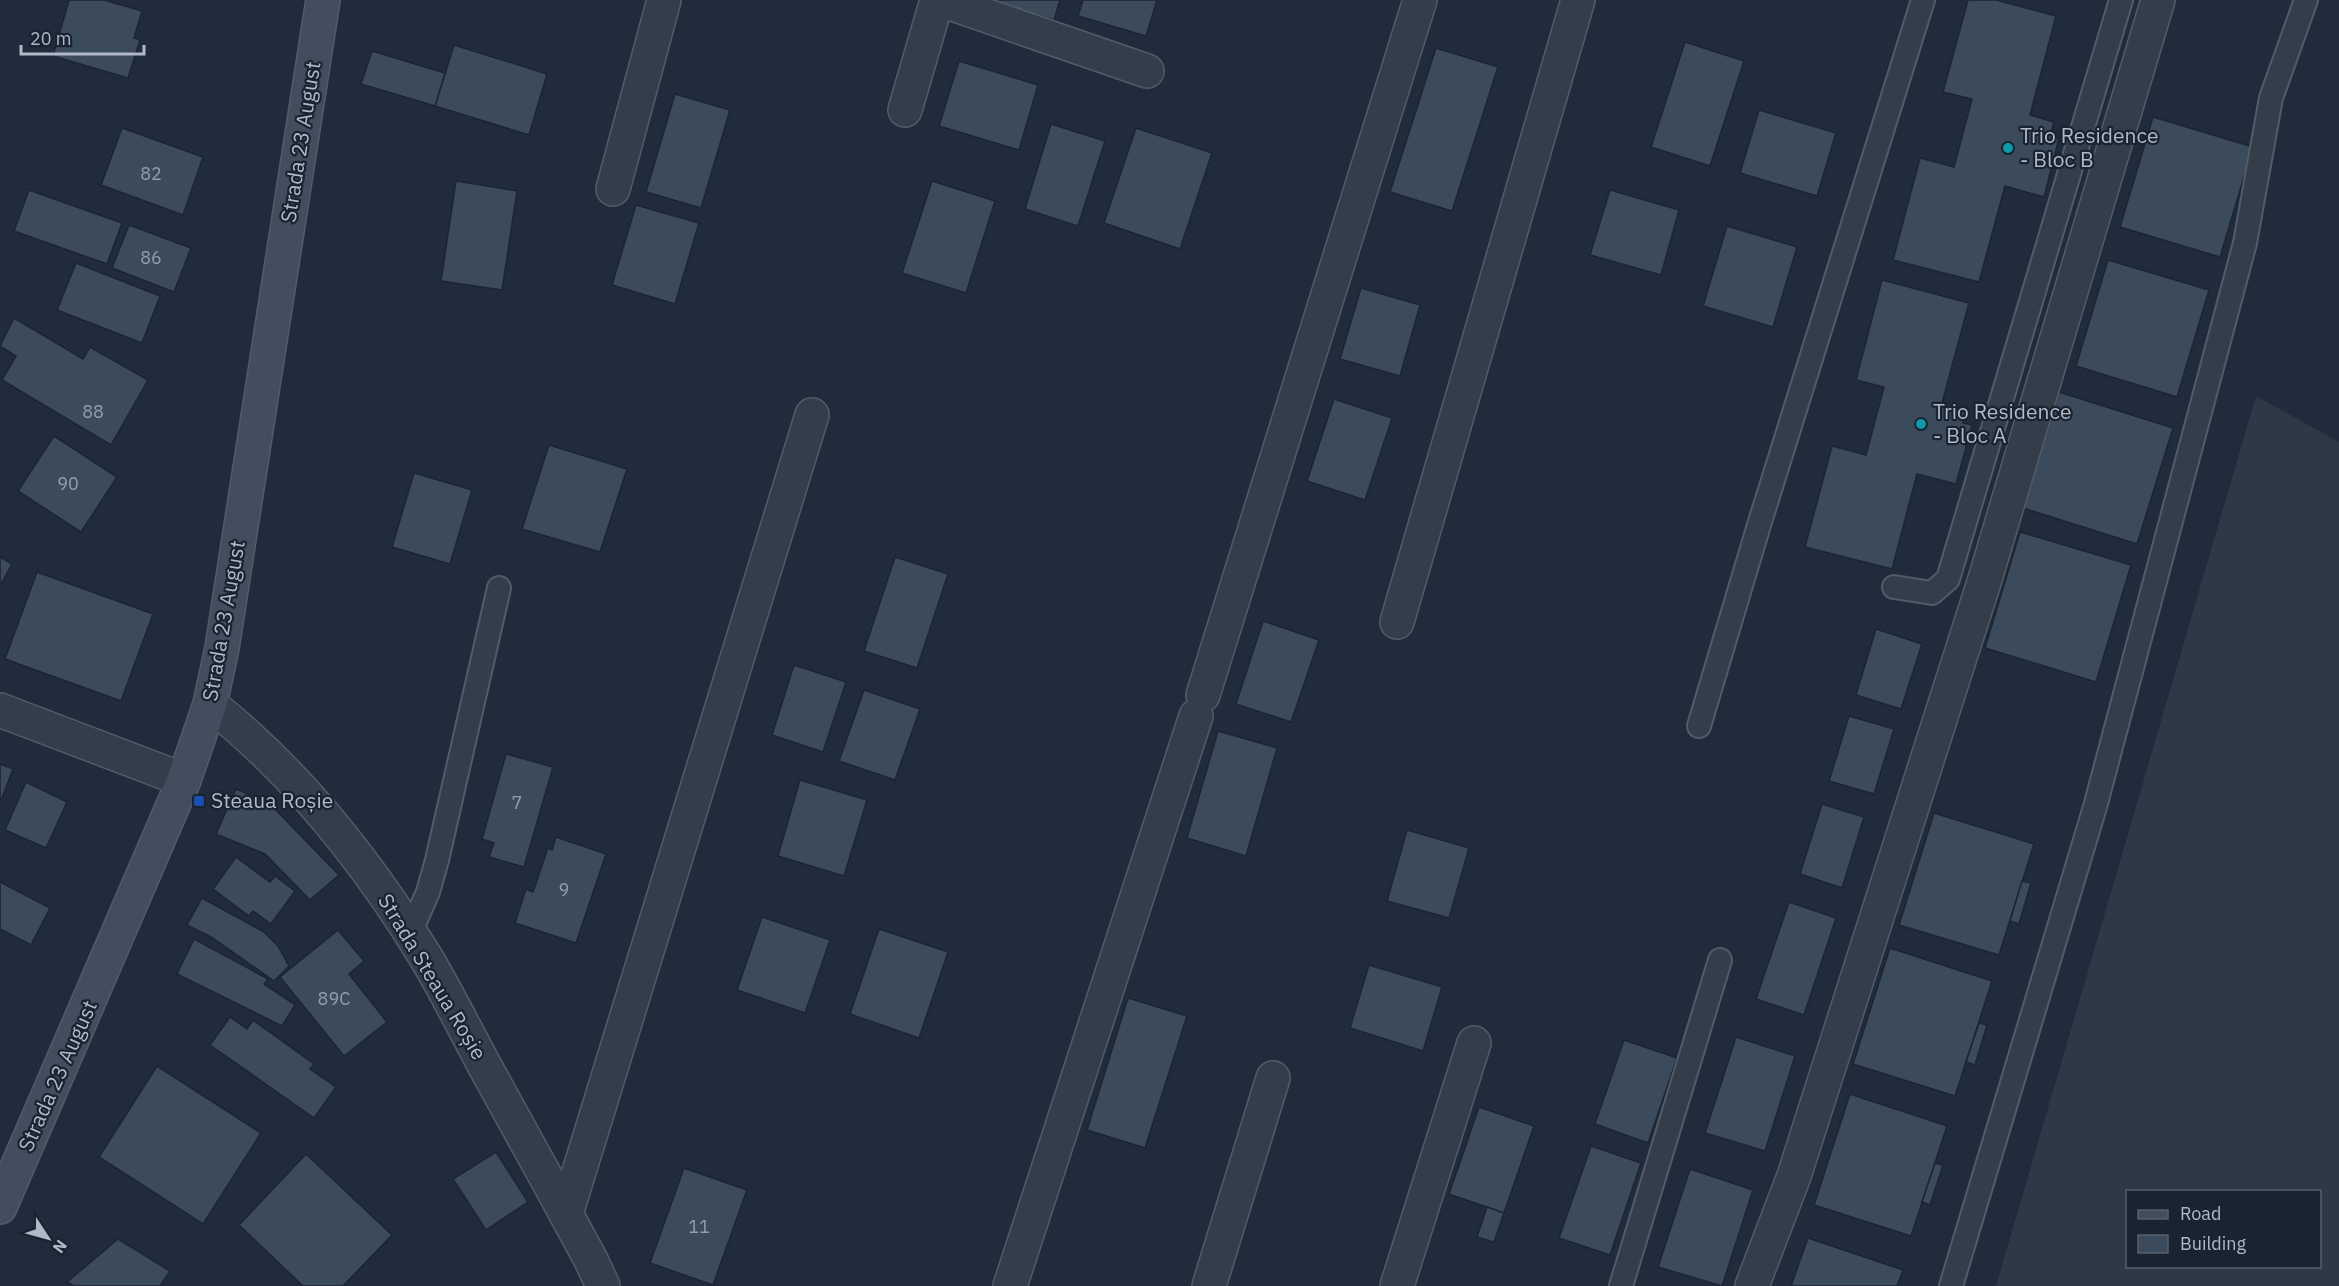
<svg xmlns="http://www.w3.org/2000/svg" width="2339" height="1286" viewBox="0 0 2339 1286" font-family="'IBM Plex Sans',sans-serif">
<rect width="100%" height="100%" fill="#202c3b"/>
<path fill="#2e3948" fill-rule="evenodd" d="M2256 396 2339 442V1286H1996ZM2128 1192H2320V1266H2128Z"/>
<g fill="#3c4b5b" stroke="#1c2532" stroke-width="1.5">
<polygon points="69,0 104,0 142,11 134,38 140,40 128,78 53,56"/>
<polygon points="986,0 1060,0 1054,20"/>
<polygon points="1083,0 1157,0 1146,36 1078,16"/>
<polygon points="1968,0 1996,0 2056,16 2030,115 2054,122 2050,135 2059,138 2044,197 2005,186 1979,282 1893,260 1920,158 1954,167 1972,99 1943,92"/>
<polygon points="1685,42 1744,61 1710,166 1651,147"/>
<polygon points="454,45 547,74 529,135 435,106"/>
<polygon points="1436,48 1498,67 1452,211 1390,192"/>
<polygon points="372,51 445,73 435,106 361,84"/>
<polygon points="959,61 1038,85 1019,150 939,126"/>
<polygon points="675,94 730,110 701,208 646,192"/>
<polygon points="1759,110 1836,133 1817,196 1740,173"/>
<polygon points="2153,117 2253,147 2220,257 2120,227"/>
<polygon points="1051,124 1105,141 1078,226 1025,209"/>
<polygon points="122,128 203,157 183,215 101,185"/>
<polygon points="1136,128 1212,153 1180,249 1104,223"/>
<polygon points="456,181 517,191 502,290 441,281"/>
<polygon points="932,181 995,201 966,293 902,273"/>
<polygon points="29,190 122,223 107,264 14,231"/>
<polygon points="1610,190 1679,210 1661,275 1590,255"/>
<polygon points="636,205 699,223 675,304 612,285"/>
<polygon points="129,225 191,248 174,292 112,268"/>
<polygon points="1727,226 1797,247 1773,327 1703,306"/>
<polygon points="2108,260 2209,290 2177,397 2076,366"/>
<polygon points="76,263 160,296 142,343 57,310"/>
<polygon points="1882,280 1969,303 1942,403 1966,409 1963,423 1972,425 1956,484 1917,474 1892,569 1805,547 1832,446 1866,455 1884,387 1856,380"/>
<polygon points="1361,288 1420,305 1400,376 1340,359"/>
<polygon points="14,318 83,359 90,347 148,380 111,445 2,380 16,356 0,346"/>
<polygon points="2059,392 2173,428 2137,544 2023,508"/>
<polygon points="1334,399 1392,418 1365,500 1307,481"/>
<polygon points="54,436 117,477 81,532 18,491"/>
<polygon points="549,445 627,469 600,552 522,529"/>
<polygon points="414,473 472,490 450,564 392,547"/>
<polygon points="2020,532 2131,565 2096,682 1985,648"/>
<polygon points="0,557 12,564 0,586"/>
<polygon points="895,557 948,574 917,668 864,651"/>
<polygon points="37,572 153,614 121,701 5,659"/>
<polygon points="1263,621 1319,640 1291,722 1236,704"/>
<polygon points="1876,629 1922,644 1901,709 1856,695"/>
<polygon points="794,665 846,682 823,752 772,735"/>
<polygon points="864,690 920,709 895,780 839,761"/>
<polygon points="1849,716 1894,729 1874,794 1829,781"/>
<polygon points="1218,731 1277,748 1246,856 1187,838"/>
<polygon points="506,754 553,767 524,867 489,857 494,843 482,839"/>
<polygon points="0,764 13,769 0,803"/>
<polygon points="800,780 867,800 844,876 778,856"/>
<polygon points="26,782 67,802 46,848 5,830"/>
<polygon points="236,789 269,803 339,875 310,900 265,854 216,834"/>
<polygon points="1822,804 1864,817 1842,888 1800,874"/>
<polygon points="1934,813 2034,844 1999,955 1899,925"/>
<polygon points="1407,830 1469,848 1449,918 1387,901"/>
<polygon points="556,837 606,854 576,943 515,923 526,889 533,892 548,848 552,850"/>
<polygon points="236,857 270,882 275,876 295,891 271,924 253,911 249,916 213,889"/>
<polygon points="2022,881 2031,883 2019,924 2010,921"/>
<polygon points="0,882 50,908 31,945 0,929"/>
<polygon points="202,898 264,932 278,946 289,966 274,981 211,937 187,925"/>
<polygon points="1789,902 1836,918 1804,1015 1756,999"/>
<polygon points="762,917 830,940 805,1013 737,990"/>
<polygon points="879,929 948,952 919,1038 850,1014"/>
<polygon points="338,930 364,961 349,974 387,1022 344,1056 280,977"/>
<polygon points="194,939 268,979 264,984 295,1005 282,1026 177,974"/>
<polygon points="1890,948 1992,981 1955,1096 1853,1064"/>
<polygon points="1369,965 1442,987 1423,1051 1350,1028"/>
<polygon points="1128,998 1187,1016 1145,1148 1087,1130"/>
<polygon points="230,1017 247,1029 253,1020 314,1064 310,1069 336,1087 314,1118 210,1045"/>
<polygon points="1979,1023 1987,1025 1975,1065 1966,1062"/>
<polygon points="1736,1037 1795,1056 1765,1151 1705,1133"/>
<polygon points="1624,1040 1677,1058 1648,1143 1595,1124"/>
<polygon points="157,1066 261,1133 203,1224 99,1157"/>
<polygon points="1850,1094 1947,1126 1911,1236 1814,1205"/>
<polygon points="1479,1107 1534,1126 1504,1213 1449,1194"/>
<polygon points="1591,1146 1641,1163 1610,1255 1559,1238"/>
<polygon points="496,1152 528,1202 486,1230 453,1179"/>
<polygon points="306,1154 392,1235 343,1286 303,1286 239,1225"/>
<polygon points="1935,1163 1943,1165 1930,1205 1922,1202"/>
<polygon points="684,1168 747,1190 713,1285 650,1263"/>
<polygon points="1690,1169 1753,1190 1722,1286 1658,1267"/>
<polygon points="1487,1207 1504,1213 1494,1242 1477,1237"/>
<polygon points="1808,1238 1903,1270 1897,1286 1791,1286"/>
<polygon points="118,1239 170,1271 160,1286 74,1286 67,1282"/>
</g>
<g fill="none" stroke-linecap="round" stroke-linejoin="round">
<defs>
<g id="lane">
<polyline points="1894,587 1932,593 1948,579 2121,0"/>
<polyline points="1699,726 1759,525 1923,0"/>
<polyline points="410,933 428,892 437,860 499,588"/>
<polyline points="1621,1286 1720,960"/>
<polyline points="1951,1286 2095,807 2245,243 2271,98 2306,0"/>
</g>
<g id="street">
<polyline points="941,0 1147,71"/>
<polyline points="905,110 937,0"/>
<polyline points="613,189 664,0"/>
<polyline points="1397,622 1578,0"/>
<polyline points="1203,695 1420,0"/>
<path d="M210 704C296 772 368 863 425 956 448 994 467 1034 488 1072 523 1135 557 1197 591 1260L603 1286"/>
<polyline points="0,710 184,780"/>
<polyline points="566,1214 812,415"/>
<polyline points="1010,1286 1196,716"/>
<polyline points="1209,1286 1273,1078"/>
<polyline points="1397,1286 1474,1043"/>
<polyline points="1752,1286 1794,1176 1985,579 2158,0"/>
</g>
<polyline id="secondary" points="0,1207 184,780 210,704 222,648 323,0"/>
</defs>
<use href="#lane" stroke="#525c69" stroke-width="26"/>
<use href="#street" stroke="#525c69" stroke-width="36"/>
<use href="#secondary" stroke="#525c69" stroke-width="36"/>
<use href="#lane" stroke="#343e4b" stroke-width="22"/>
<use href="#street" stroke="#343e4b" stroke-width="33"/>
<use href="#secondary" stroke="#424d5e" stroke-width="33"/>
</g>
<g fill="#0f9aa8" stroke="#1a2330" stroke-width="2">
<circle cx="2008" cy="148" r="6"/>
<circle cx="1921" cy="424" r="6"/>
</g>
<rect fill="#1a4fb4" stroke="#1a2330" stroke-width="2" x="193" y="795" width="12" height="12" rx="3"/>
<g text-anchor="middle" stroke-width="4.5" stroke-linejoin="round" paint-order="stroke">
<g font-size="18" fill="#929eac">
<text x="151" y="180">82</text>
<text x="151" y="264">86</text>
<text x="93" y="418">88</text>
<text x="68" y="490">90</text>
<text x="517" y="809">7</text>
<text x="564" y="896">9</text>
<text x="334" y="1005">89C</text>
<text x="699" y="1233">11</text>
</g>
<g font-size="21" fill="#afb9c7" stroke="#1a2330" text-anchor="start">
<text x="2020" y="143">Trio Residence<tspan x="2020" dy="24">- Bloc B</tspan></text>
<text x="1933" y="419">Trio Residence<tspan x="1933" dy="24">- Bloc A</tspan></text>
<text x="211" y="808">Steaua Roșie</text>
</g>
<g font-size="21" fill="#afb9c7" stroke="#1a2330">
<text transform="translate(301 142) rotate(-81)" y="7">Strada 23 August</text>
<text transform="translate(224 621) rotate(-80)" y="7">Strada 23 August</text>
<text transform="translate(432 977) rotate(59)" y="7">Strada Steaua Roșie</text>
<text transform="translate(58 1076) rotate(-66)" y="7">Strada 23 August</text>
</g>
</g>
<rect x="2126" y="1190" width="195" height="78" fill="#1a2330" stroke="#565f6c" stroke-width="1.5"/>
<rect x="2138" y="1210" width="30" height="9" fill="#424d5e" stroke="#565f6c" stroke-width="1.5"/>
<text x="2180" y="1220" font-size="18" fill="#afb9c7">Road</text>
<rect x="2138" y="1235" width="30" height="18" fill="#3c4b5b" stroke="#565f6c" stroke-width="1.5"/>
<text x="2180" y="1250" font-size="18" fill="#afb9c7">Building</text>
<g transform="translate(48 1238) rotate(126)" stroke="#1a2330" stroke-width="4.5" paint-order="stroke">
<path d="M0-4.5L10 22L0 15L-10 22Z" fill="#afb9c7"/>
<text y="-9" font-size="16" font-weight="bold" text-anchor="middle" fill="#afb9c7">N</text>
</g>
<path d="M21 45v9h123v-9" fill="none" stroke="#afb9c7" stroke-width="3"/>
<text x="30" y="45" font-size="18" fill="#afb9c7" stroke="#1a2330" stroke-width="4.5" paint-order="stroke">20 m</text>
</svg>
